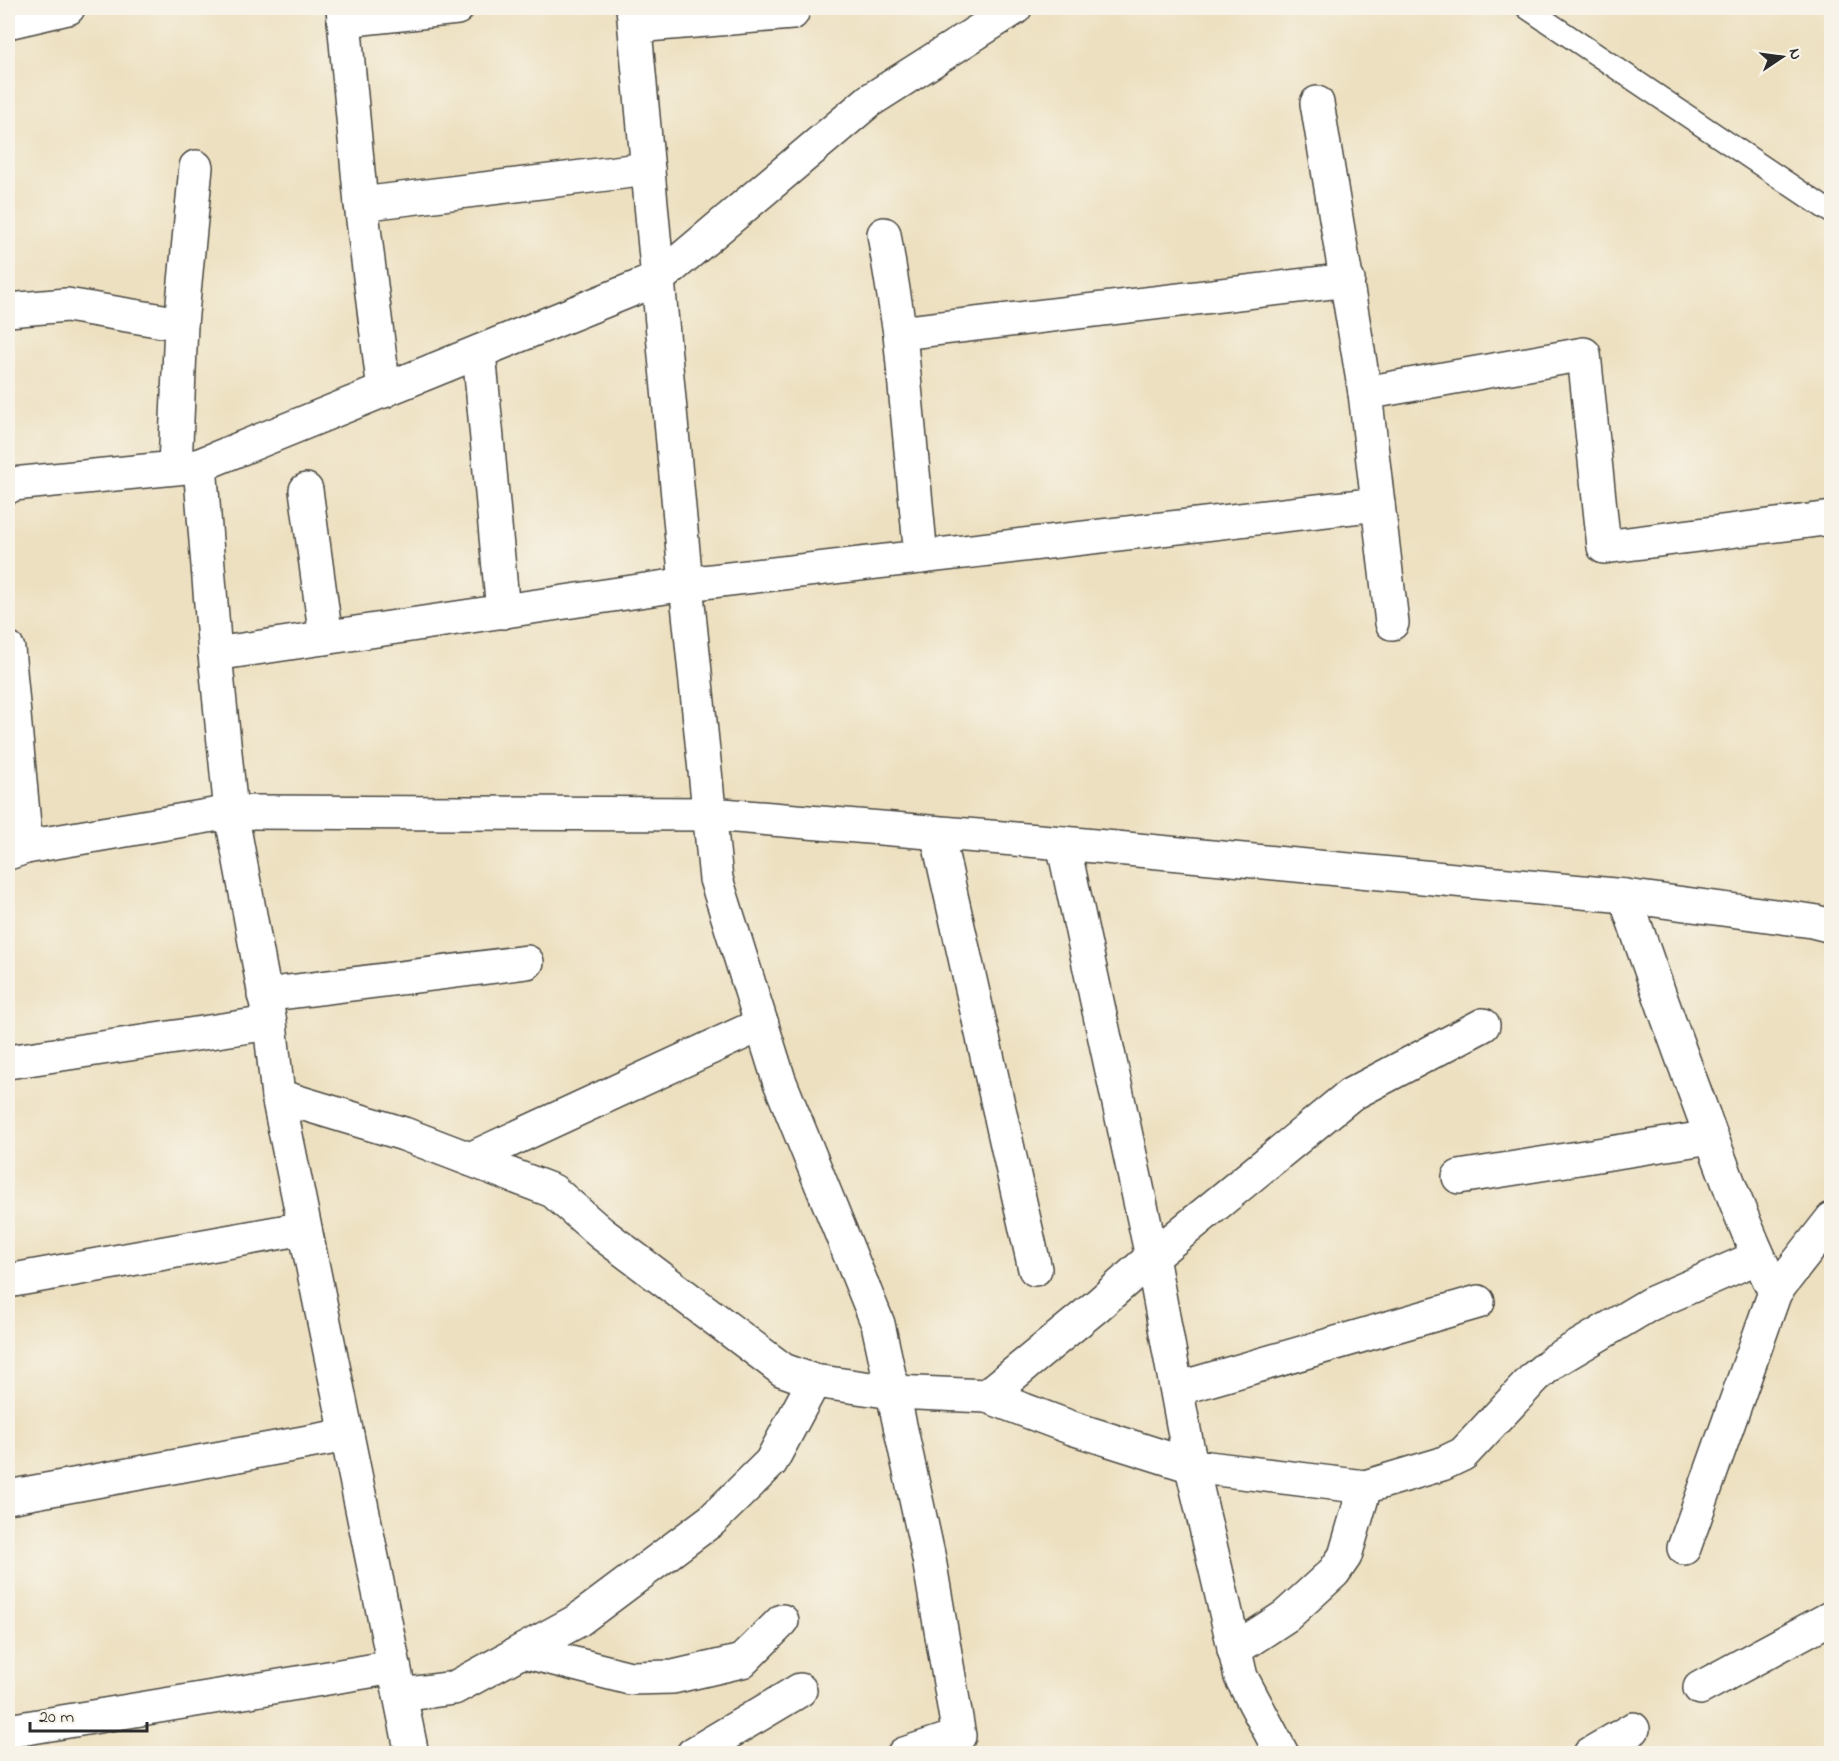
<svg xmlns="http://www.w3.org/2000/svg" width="1839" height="1761" viewBox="0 0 1839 1761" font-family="'Indie Flower',sans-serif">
<rect width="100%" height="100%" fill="#f7f3e8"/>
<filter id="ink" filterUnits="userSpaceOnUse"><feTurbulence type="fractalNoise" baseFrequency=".0167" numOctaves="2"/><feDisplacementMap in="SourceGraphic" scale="12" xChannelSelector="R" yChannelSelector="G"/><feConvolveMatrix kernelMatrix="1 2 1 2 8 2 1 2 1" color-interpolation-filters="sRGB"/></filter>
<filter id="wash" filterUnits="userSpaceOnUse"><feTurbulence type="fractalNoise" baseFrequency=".008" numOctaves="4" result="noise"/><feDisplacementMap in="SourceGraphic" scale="24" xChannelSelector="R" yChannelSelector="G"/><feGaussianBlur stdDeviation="1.35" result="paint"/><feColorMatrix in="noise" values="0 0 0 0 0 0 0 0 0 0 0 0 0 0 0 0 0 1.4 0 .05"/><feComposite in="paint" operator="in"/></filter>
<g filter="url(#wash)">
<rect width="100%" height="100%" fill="#ede0c0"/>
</g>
<g filter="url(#ink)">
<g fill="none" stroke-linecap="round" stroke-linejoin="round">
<defs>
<polyline id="service" points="1527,8 1832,213"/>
<g id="minor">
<polyline points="343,8 344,20 457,8"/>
<polyline points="633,8 686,584 716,879 779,1080 878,1324 929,1559 959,1736 904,1754"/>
<polyline points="344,20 361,204 384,391"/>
<polyline points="8,22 68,8"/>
<polyline points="635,26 792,13 792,8"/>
<polyline points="361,204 648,169"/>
<polyline points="884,234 900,333"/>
<polyline points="8,310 67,305 181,324 175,467"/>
<polyline points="181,324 196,167"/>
<polyline points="479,352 503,612"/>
<polyline points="1365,393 1584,354 1604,547 1832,518"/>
<polyline points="8,487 13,484 196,466"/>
<polyline points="306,490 326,638"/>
<polyline points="1378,504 1392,623"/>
<polyline points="921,557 900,333 1348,280"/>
<polyline points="8,649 26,847"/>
<polyline points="215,654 686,584 1378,504 1365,393 1317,103"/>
<polyline points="937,833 1035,1269"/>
<polyline points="1063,843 1152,1257 1187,1446 1241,1677 1282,1754"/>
<path d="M1625 896C1649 966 1674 1036 1700 1106 1723 1169 1746 1232 1775 1292L1684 1548"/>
<polyline points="264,995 527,962"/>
<polyline points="1483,1025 1350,1095 1152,1257 1098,1305 987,1396 1072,1428 1192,1466 1365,1487 1442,1464 1463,1454 1535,1377 1554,1361 1650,1304 1758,1257"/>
<polyline points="8,1062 270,1023"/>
<polyline points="278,1096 404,1134 553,1191 601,1233 783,1370 814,1381 893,1392 987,1396"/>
<polyline points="470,1159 762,1024"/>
<polyline points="1459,1177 1711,1137"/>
<polyline points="8,1281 305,1228"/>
<polyline points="1775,1292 1832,1219"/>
<polyline points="1177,1389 1478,1302"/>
<polyline points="8,1497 347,1435"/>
<polyline points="1234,1650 1286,1616 1334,1572 1345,1556 1365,1487"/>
<polyline points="523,1651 630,1678 673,1677 742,1661 782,1621"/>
<polyline points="1700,1688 1832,1617"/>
<polyline points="400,1695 454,1688 577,1621 712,1520 771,1462 814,1381"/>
<polyline points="8,1731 394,1667"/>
<polyline points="412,1754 278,1096 270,1023 231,812 215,654 200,465 658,279 869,101 1015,8"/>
<polyline points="693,1754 800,1690"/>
<polyline points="1590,1754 1633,1729"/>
</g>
<polyline id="tertiary" points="8,853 26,847 231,812 711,814 1063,843 1625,896 1812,921 1832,926"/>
</defs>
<use href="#service" stroke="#484641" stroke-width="24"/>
<use href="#minor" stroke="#484641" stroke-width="36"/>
<use href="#tertiary" stroke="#484641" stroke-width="36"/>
<use href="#service" stroke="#fff" stroke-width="21"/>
<use href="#minor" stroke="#fff" stroke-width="33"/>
<use href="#tertiary" stroke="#fff" stroke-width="33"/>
</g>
</g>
<rect width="1839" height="1761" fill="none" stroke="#f7f3e8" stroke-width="30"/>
<g transform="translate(1782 57) rotate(77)" stroke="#f7f3e8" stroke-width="4.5" paint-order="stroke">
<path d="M0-4.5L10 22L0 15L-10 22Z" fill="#2b2b2b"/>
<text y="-9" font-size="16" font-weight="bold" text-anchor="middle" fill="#2b2b2b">N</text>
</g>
<path d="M30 1722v9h117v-9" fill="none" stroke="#2b2b2b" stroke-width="3"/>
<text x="39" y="1722" font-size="18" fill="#2b2b2b" stroke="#f7f3e8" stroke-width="4.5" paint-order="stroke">20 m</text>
</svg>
